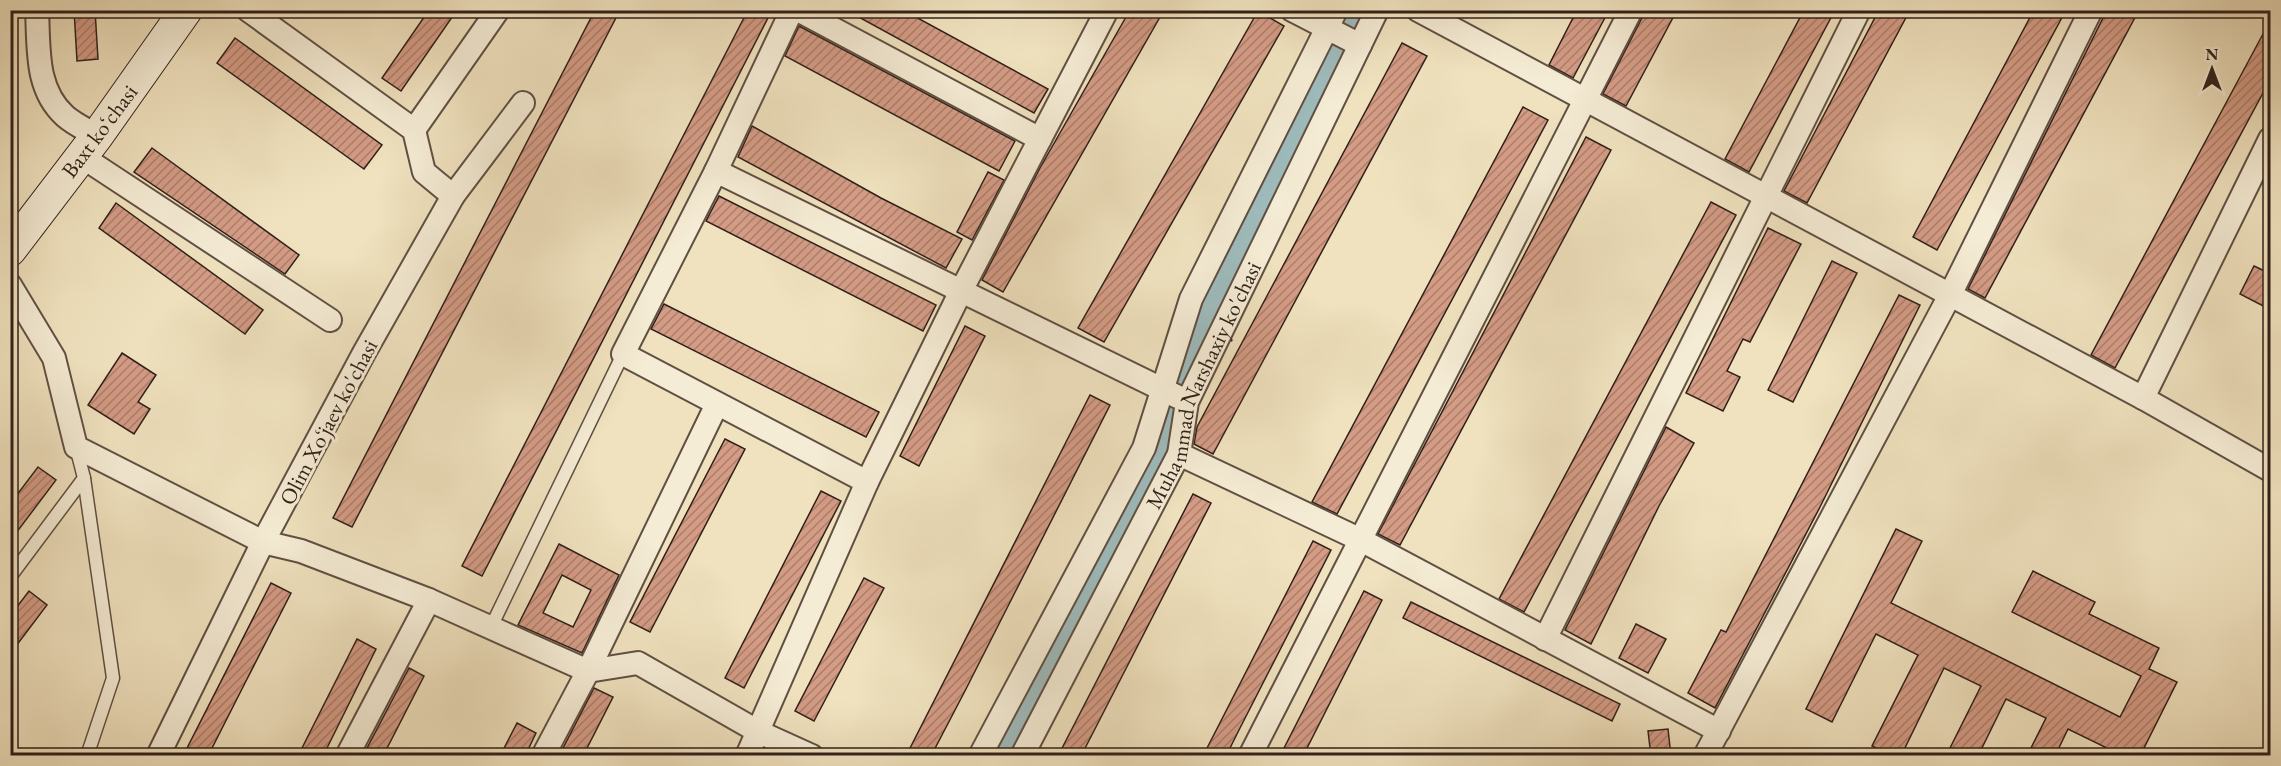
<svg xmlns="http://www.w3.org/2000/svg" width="2281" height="766" viewBox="0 0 2281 766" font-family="'EB Garamond',serif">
<defs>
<pattern id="building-hatch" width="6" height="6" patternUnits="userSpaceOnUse" patternTransform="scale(1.5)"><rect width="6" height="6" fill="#d49b85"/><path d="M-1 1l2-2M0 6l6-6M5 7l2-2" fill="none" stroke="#ac7e6c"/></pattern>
</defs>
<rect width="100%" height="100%" fill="#f0e2bf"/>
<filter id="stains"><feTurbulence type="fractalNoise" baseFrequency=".00333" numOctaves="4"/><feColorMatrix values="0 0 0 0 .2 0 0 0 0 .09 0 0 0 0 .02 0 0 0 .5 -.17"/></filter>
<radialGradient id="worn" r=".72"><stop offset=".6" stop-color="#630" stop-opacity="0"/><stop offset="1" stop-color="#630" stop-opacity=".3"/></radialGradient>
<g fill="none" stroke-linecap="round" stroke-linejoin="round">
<g stroke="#9ebbbc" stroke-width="20">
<polyline points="1350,22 1356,10"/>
<polyline points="998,756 1150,485 1207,309 1290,150 1336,52"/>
</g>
</g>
<g fill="url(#building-hatch)" stroke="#30201a" stroke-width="1.5" fill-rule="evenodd">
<polygon points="74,10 95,10 98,59 77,61"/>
<polygon points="429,10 457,10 401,91 382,78"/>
<polygon points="595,10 620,10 352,527 333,518"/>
<polygon points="748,10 772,10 482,576 462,566"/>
<polygon points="846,10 903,10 1048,89 1034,113"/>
<polygon points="1130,10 1164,10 1003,292 982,280 1040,168"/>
<polygon points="1577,10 1609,10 1573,78 1549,65"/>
<polygon points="1646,10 1677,10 1626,106 1603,94"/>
<polygon points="1804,10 1835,10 1749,172 1725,159"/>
<polygon points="1879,10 1910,10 1807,203 1784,191"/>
<polygon points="2034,10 2066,10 1937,250 1913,237"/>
<polygon points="2107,10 2139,10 1985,298 1968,289"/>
<polygon points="1258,11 1284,26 1104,342 1078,328"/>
<polygon points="2271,19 2271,78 2115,368 2091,355"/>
<polygon points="799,26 1015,141 999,171 785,56"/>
<polygon points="235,38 382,145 364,169 217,63"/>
<polygon points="1402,43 1427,56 1213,454 1194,444 1197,427"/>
<polygon points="1523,107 1548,120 1498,214 1337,514 1312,502"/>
<polygon points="752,126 881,198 962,239 946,268 738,157"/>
<polygon points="1586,137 1611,150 1400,545 1378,534"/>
<polygon points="152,148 299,255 285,274 134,172"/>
<polygon points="988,172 1004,180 972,240 957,232"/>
<polygon points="719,196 936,305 923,331 706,221"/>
<polygon points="1711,202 1736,215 1524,612 1499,599"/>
<polygon points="116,203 263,310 245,334 99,228"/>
<polygon points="1768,228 1801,244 1750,342 1743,339 1727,371 1740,377 1723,411 1686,393"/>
<polygon points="1832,261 1857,273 1793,402 1768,390"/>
<polygon points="2254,266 2271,274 2271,310 2240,294"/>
<polygon points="1899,295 1920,305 1820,507 1715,708 1688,693 1721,630 1726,632"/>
<polygon points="664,304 879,412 866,437 651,329"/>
<polygon points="965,326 985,336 919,466 900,456"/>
<polygon points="122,353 156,375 138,402 150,409 134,434 88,405"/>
<polygon points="1090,395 1110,405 966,689 931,756 906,756"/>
<polygon points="1666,427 1694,443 1659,506 1591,644 1565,630"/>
<polygon points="725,439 745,449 650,632 630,622"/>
<polygon points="38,467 56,480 10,541 10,504"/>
<polygon points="821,491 841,501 744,688 725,678"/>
<polygon points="1193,494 1211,503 1097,725 1081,756 1058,756"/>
<polygon points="1896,529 1922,541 1891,603 2120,717 2141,676 2012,612 2033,571 2095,602 2089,614 2159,648 2149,669 2177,682 2140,756 2101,756 2105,747 2068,729 2055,756 2027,756 2046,718 2006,699 1978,756 1946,756 1981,686 1944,668 1901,756 1892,756 1872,746 1918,655 1876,634 1832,722 1806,709"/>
<polygon points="1313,541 1331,550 1239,730 1226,756 1203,756"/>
<path d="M559 544 619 575 582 653 518 625ZM562 575 591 590 573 627 543 613Z"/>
<polygon points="864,578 884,588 814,721 795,711"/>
<polygon points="271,583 291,593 245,683 208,756 183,756"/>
<polygon points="29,591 47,605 10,654 10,616"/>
<polygon points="1364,591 1382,600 1303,756 1280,756"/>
<polygon points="1411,602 1620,704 1612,721 1403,618"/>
<polygon points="1636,624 1666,639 1648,673 1619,658"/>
<polygon points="357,639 376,649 331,740 323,756 298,756"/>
<polygon points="409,668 424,676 383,756 373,756 365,752"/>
<polygon points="594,688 613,697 583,756 559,756"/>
<polygon points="517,723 536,733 525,756 500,756"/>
<polygon points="1668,729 1671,756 1651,756 1648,731"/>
</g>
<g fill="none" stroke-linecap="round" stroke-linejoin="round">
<defs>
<g id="lane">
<polyline points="84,478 113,678 87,756"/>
<polyline points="10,577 84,478 76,447"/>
<polyline points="491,627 623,354"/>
</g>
<g id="street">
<path d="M37 10C39 48 35 89 65 116 74 124 87 130 97 136"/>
<polyline points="248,10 414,130 424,172 453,196"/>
<polyline points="792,10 716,171 623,354 867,482"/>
<polyline points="798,10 1040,139"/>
<polyline points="1292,10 1360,45"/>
<polyline points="1418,10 2143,398 2270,470"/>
<polyline points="414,130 498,10"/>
<polyline points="81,156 330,320"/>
<polyline points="716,171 1178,397"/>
<polyline points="10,285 54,358 76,447 263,542 301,551 429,600 588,671 638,663 759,732 812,756"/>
<polyline points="2143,398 2270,139"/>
<polyline points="1179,454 1359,539 1719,731"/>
<polyline points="1545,639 1859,10"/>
<polyline points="158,756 263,542 364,353 453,196 523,103"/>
<polyline points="347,756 429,600"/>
<polyline points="543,756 588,671 717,404"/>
<polyline points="747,756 867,482 960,293 1107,10"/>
<polyline points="980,756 1144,448 1191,299 1336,10"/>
<path id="s1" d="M1022 756 1179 454 1187 402 1377 10"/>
<polyline points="1250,756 1631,10"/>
<polyline points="1705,756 1950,295 2091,10"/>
</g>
<polyline id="secondary" points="10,250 97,136 186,10"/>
</defs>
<use href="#lane" stroke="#605043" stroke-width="15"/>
<use href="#street" stroke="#605043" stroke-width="26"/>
<use href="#secondary" stroke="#30201a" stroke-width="34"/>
<use href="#lane" stroke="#f5ecd5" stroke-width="12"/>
<use href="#street" stroke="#f5ecd5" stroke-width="22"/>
<use href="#secondary" stroke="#f5ecd5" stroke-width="32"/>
</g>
<g text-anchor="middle" stroke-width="6" stroke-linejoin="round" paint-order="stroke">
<g font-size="22" fill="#30201a" stroke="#f5ecd5">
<text transform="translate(99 131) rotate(-53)" y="8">Baxt koʻchasi</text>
<text dy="8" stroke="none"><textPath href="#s1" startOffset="414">Muhammad Narshaxiy ko'chasi</textPath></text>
<text transform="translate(328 422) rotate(-62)" y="8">Olim Xoʻjaev ko'chasi</text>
</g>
</g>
<rect width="2281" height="766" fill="none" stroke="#f0e2bf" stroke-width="36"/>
<rect x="12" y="12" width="2257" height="742" fill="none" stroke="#30201a" stroke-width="3"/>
<rect x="18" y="18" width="2245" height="730" fill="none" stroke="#30201a" stroke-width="1.5"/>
<g transform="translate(2212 69)" stroke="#f5ecd5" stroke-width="4.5" paint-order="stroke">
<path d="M0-4.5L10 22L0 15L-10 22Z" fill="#30201a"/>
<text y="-9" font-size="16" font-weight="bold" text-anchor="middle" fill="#30201a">N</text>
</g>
<rect width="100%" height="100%" filter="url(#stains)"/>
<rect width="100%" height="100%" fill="url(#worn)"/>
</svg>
